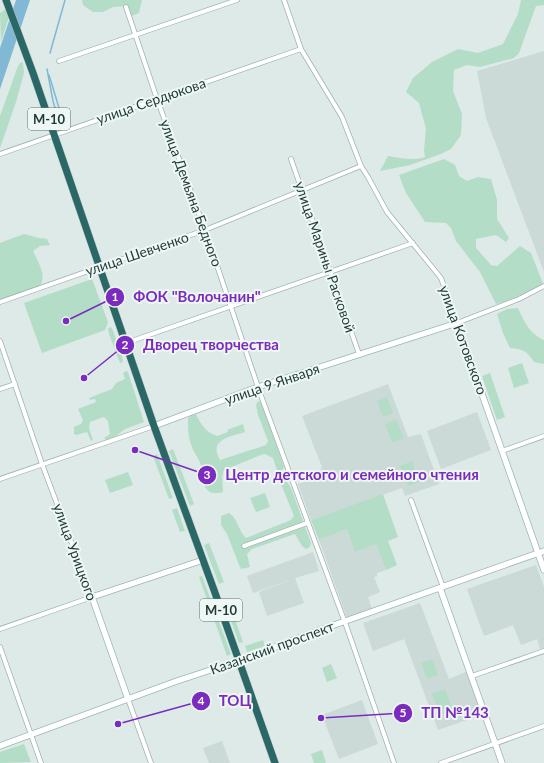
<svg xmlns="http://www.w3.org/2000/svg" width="544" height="763" viewBox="0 0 544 763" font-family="Lato,sans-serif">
<rect width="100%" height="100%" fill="#ddeae7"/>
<g fill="#cbdad6">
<polygon points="544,51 544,272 486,118 477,71"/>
<polygon points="388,384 408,437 421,434 439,484 405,496 402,488 311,520 298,484 318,477 322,467 302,416"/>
<polygon points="477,412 491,450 441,469 427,431"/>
<polygon points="347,529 376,544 386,570 377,573 377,576 374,577 380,592 368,597 372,609 347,618 319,540"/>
<polygon points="313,552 319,571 295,578 304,603 267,616 259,592 293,579 253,593 247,576"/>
<polygon points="536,565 544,587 544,648 540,649 537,639 521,645 513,625 484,636 467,589"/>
<polygon points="420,603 449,679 468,671 484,714 438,730 404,639 373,651 363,623"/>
<polygon points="362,700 378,744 339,759 322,715"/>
<polygon points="222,741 230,763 209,763 203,748"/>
</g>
<g fill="#b4ddc7">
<polygon points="82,0 142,0 139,13 132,16 127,6 113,7 103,12 93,12 83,5"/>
<path d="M521 0H544V5L536 6 519 53 514 58 480 67 467 65 454 70 453 91 462 114 461 135 451 149 441 154 410 165 380 171 388 156C400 158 414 161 425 157L424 150 426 129 419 103 406 92 413 78 432 62 458 49 478 53 503 44 518 14Z"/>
<polygon points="6,9 9,17 1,42 0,13"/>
<polygon points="21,62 23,63 24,73 16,102 0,148 0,116 18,66"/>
<polygon points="444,159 455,165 459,176 467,181 478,177 491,179 497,200 497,219 509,238 506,242 496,235 476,239 476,248 491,265 497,266 520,246 531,253 544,286 507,301 496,304 480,272 456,241 451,228 446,223 425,222 406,193 399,175"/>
<path d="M24 234 39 238 47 239 50 245 40 246 33 251C38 262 47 275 40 286L0 300V243Z"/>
<polygon points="92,279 108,322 105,330 42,353 24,303"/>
<path d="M518 308C525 323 529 333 544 340V364L534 362C527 351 523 349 510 348L503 333 497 314 507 309Z"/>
<polygon points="110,327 112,328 122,356 123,362 120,363 109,334 108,329"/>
<polygon points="522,363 529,383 514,388 508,368"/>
<polygon points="126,371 128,372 144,422 125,429 116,436 106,440 104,438 110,434 108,421 104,417 90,422 89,428 93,440 91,441 87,432 76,435 74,434 74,427 81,424 83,420 78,409 96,402 95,399 90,400 89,398 112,389 116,383 125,379 123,373"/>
<polygon points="490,373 505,417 497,420 482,376"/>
<polygon points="387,397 393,413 383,417 377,401"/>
<path d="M258 401 262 403 284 467 282 471 277 470 273 458 265 454 261 455 224 470C221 477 223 485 223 492 219 493 214 494 210 492 201 486 204 475 201 466 200 460 194 453 192 447 188 438 188 428 188 419L191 415 196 414C201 425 206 432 217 436L228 432 227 430 243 424 245 432C230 437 208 439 220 460L266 445 268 441 258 415 256 405Z"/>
<polygon points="396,419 404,438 392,443 385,424"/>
<polygon points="173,449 194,504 190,506 169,451"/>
<polygon points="157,454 173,498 169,499 153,456"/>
<polygon points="412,461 419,482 408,486 400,466"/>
<polygon points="128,472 133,485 110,493 105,480"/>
<path d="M282 480H286L291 488 311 543 310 547 306 549 302 546 295 534 252 549 247 554 250 567 241 569 239 565 227 534 221 525V516L229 513C238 518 238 531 246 538L291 520 294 516 281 484Z"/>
<polygon points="265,493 270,507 256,512 250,498"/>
<polygon points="383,494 398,537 388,541 397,565 386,570 376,544 355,552 347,529 319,540 311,520"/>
<polygon points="177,508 185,531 180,532 172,510"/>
<polygon points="209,543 224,582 219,584 204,545"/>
<polygon points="202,576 231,654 227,656 199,577"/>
<polygon points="229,603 243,642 239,643 225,604"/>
<polygon points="263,640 265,646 247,652 245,646"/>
<polygon points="432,659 438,675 427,679 421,663"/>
<polygon points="331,664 337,678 327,682 322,668"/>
<polygon points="445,689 453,710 440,715 432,694"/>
<polygon points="24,744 31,762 0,763 0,752"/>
<polygon points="322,750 326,763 314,763 311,754"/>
</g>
<polygon fill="#81b8d3" points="16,0 30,0 0,89 0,48"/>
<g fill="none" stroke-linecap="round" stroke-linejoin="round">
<g stroke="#81b8d3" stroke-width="1.5">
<polyline points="50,53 65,0"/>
<polyline points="47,69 53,101 60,125"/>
<polyline points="49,75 63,121"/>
</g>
<defs>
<g id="street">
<polyline points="284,0 301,49 342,117 361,166 368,177 387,212 441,278 457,323 519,299 544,286"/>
<polyline points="126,7 157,99 205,230 260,393 347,628 394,763"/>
<polyline points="59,61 237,0"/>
<polyline points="0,154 301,49"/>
<polyline points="291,159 359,354"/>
<polyline points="0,302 205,230 361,166"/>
<polyline points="0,341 42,464 92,597 0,629"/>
<polyline points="126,343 413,243"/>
<polyline points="0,389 15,384"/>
<polyline points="502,451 544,436"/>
<polyline points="0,479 154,426"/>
<polyline points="411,500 443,587"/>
<polyline points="244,546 307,523"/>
<polyline points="0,647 41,763"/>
<polyline points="472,676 544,651"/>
<polyline points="128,699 151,763"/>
<polyline points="441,763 544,726"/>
</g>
<g id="secondary">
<polyline points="154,426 258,387 457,323 544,570"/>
<polyline points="440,588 502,763"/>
<polyline points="128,699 92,597 203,560"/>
<polyline points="0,746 177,681 238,661 320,630 544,551"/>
</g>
<polyline id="highway" points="6,0 33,73 154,426 214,590 275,763"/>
</defs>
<use href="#street" stroke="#a0b2af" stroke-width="5.5"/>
<use href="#secondary" stroke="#9cb6b2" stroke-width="7"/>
<use href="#highway" stroke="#bcc4c3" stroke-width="8"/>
<use href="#street" stroke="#fff" stroke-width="4"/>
<use href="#secondary" stroke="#fff" stroke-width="5.5"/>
<use href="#highway" stroke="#296866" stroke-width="7"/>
</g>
<g text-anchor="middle" stroke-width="4" stroke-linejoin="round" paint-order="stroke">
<g fill="#eef7f4" stroke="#5c7370" stroke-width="1">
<rect x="28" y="108" width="42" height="22" rx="3"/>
<rect x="200" y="599" width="42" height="22" rx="3"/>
</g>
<g font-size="13" font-weight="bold" fill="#1e3a38">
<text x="49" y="124">М-10</text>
<text x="221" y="615">М-10</text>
</g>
<g font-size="14" fill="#1e3a38" stroke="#eef7f4">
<text transform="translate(151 101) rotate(-19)" y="5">улица Сердюкова</text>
<text transform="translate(191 193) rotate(70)" y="5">улица Демьяна Бедного</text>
<text transform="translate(137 254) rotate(-19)" y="5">улица Шевченко</text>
<text transform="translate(325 257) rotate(71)" y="5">улица Марины Расковой</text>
<text transform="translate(463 340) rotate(70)" y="5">улица Котовского</text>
<text transform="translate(272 384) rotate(-19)" y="5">улица 9 Января</text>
<text transform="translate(75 552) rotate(70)" y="5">улица Урицкого</text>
<text transform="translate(272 648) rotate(-20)" y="5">Казанский проспект</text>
</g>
</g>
<path fill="none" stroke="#7b2cbf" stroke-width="1.5" d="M66 321L115 297M84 378L125 345M135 450L207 475M118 724L201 701M321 718L403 713"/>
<g fill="#7b2cbf" stroke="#eef7f4" stroke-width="1.5">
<circle cx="66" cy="321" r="4"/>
<circle cx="84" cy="378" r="4"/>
<circle cx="135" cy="450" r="4"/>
<circle cx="118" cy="724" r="4"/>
<circle cx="321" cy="718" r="4"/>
<circle cx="115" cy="297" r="10"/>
<circle cx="125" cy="345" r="10"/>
<circle cx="207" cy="475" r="10"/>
<circle cx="201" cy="701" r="10"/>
<circle cx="403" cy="713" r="10"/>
</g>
<g font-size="12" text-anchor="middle" font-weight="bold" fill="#fff">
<text x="115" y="301">1</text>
<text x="125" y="349">2</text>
<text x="207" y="479">3</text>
<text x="201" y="705">4</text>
<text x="403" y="717">5</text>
</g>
<g font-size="15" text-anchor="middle" font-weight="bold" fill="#7b2cbf" stroke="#eef7f4" stroke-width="4" stroke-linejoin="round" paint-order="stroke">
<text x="197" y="302">ФОК "Волочанин"</text>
<text x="211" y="350">Дворец творчества</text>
<text x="352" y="480">Центр детского и семейного чтения</text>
<text x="235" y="706">ТОЦ</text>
<text x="455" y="718">ТП №143</text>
</g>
</svg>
